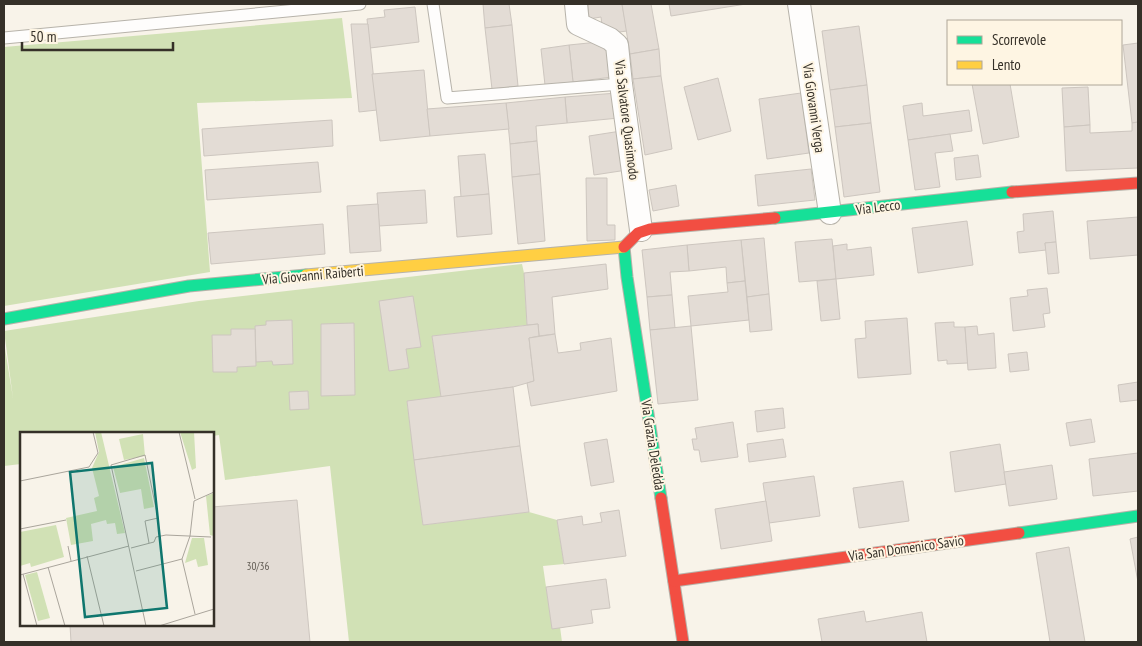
<svg xmlns="http://www.w3.org/2000/svg" width="1142" height="646" viewBox="0 0 1142 646" font-family="'PT Sans Narrow',sans-serif">
<rect width="100%" height="100%" fill="#f8f3e9"/>
<g fill="#d1e1b5">
<polygon points="342,18 352,98 197,103 210,272 4,306 4,47"/>
<polygon points="522,264 524,273 527,325 432,336 441,397 407,402 423,525 529,512 557,520 564,564 543,566 552,628 560,627 562,642 349,642 330,466 225,480 219,435 213,436 212,433 21,433 21,464 4,466 4,342 13,398 4,331 199,301"/>
</g>
<g fill="#e3dcd5" stroke="#cdc6bf">
<polygon points="483,4 509,4 512,25 485,28"/>
<polygon points="588,4 622,4 627,31 603,34 601,17 589,19"/>
<polygon points="622,4 651,4 659,49 630,54"/>
<polygon points="669,4 746,4 671,16"/>
<polygon points="415,7 419,42 370,48 367,19 385,17 384,10"/>
<polygon points="351,24 368,24 377,110 359,112"/>
<polygon points="512,25 518,86 492,89 485,28"/>
<polygon points="859,26 867,85 830,90 822,31"/>
<polygon points="608,41 612,77 573,82 569,45"/>
<polygon points="1138,43 1138,122 1132,123 1123,45"/>
<polygon points="569,45 573,82 545,85 541,49"/>
<polygon points="659,49 661,76 633,79 630,54"/>
<polygon points="424,70 430,136 380,141 372,74"/>
<polygon points="661,76 672,149 645,155 633,79"/>
<polygon points="718,78 731,131 698,140 684,87"/>
<polygon points="972,84 1010,84 1019,137 983,144"/>
<polygon points="867,85 871,123 835,127 830,90"/>
<polygon points="1088,87 1090,125 1064,127 1062,88"/>
<polygon points="617,93 619,118 567,123 565,97"/>
<polygon points="801,93 809,153 767,159 759,99"/>
<polygon points="565,97 567,123 536,126 537,141 510,144 506,103"/>
<polygon points="506,103 509,129 430,136 427,109"/>
<polygon points="922,103 923,116 969,110 972,131 908,140 903,106"/>
<polygon points="332,120 333,146 204,156 202,129"/>
<polygon points="1138,122 1138,168 1066,171 1064,127 1090,125 1090,133 1132,131 1132,123"/>
<polygon points="871,123 880,192 844,197 835,127"/>
<polygon points="621,131 627,170 594,175 589,136"/>
<polygon points="950,134 953,151 935,153 940,187 915,190 908,140"/>
<polygon points="537,141 540,174 512,177 510,144"/>
<polygon points="485,154 489,194 461,197 458,156"/>
<polygon points="978,155 981,177 956,180 954,158"/>
<polygon points="318,162 321,192 207,200 205,170"/>
<polygon points="811,169 815,200 758,206 755,175"/>
<polygon points="540,174 545,241 518,244 512,177"/>
<polygon points="586,178 607,178 607,225 615,225 615,240 587,241"/>
<polygon points="676,185 679,206 653,211 649,190"/>
<polygon points="425,190 427,223 379,226 377,193"/>
<polygon points="489,194 492,234 457,237 454,197"/>
<polygon points="378,204 381,251 350,253 347,206"/>
<polygon points="1053,211 1056,242 1045,243 1046,250 1019,253 1017,232 1024,231 1023,214"/>
<polygon points="1138,217 1138,255 1090,259 1087,221"/>
<polygon points="967,221 973,265 918,273 912,228"/>
<polygon points="323,224 325,254 211,264 208,233"/>
<polygon points="764,238 769,294 747,297 741,240"/>
<polygon points="832,239 836,279 799,282 795,242"/>
<polygon points="741,240 745,281 727,283 726,267 689,271 687,245"/>
<polygon points="1056,242 1059,273 1048,274 1045,243"/>
<polygon points="847,244 847,250 871,247 874,275 836,279 833,246"/>
<polygon points="687,245 689,271 670,272 672,295 647,297 642,250"/>
<polygon points="606,264 608,289 552,297 555,334 539,336 538,324 527,325 524,273"/>
<polygon points="836,279 840,319 821,321 817,281"/>
<polygon points="745,281 749,320 691,326 688,296 728,292 727,283"/>
<polygon points="1047,288 1050,313 1043,314 1045,327 1013,331 1010,298 1028,296 1027,290"/>
<polygon points="769,294 772,330 750,332 747,297"/>
<polygon points="672,295 675,328 650,330 647,297"/>
<polygon points="413,296 421,347 406,349 409,368 389,371 379,301"/>
<polygon points="907,318 911,374 858,378 855,339 866,338 865,321"/>
<polygon points="292,320 293,364 273,365 272,361 256,362 255,326 266,325 266,321"/>
<polygon points="954,322 954,327 965,327 968,363 947,364 947,360 938,361 935,323"/>
<polygon points="354,323 355,395 321,396 321,324"/>
<polygon points="538,324 539,336 529,338 534,381 513,387 441,397 432,336"/>
<polygon points="691,326 698,400 658,404 650,330"/>
<polygon points="977,326 978,335 994,333 996,368 968,370 965,327"/>
<polygon points="231,329 255,329 256,366 237,367 237,372 213,372 212,335 231,335"/>
<polygon points="555,334 558,353 581,350 580,343 611,338 617,391 531,406 527,383 534,381 529,338"/>
<polygon points="1027,352 1029,370 1010,372 1008,354"/>
<polygon points="1138,382 1138,400 1120,402 1118,385"/>
<polygon points="513,387 520,446 414,460 407,401"/>
<polygon points="308,391 309,409 290,410 289,392"/>
<polygon points="783,408 785,428 757,432 755,411"/>
<polygon points="1091,419 1095,442 1070,446 1066,423"/>
<polygon points="733,422 738,457 701,462 699,450 694,450 692,439 697,439 695,428"/>
<polygon points="607,439 614,482 591,486 584,443"/>
<polygon points="783,439 786,457 749,462 747,444"/>
<polygon points="1000,444 1006,484 955,492 950,452"/>
<polygon points="520,446 529,512 423,525 414,460"/>
<polygon points="1138,453 1138,491 1093,496 1089,459"/>
<polygon points="1052,465 1057,499 1009,506 1004,472"/>
<polygon points="814,476 820,516 769,523 763,483"/>
<polygon points="903,481 909,521 859,528 853,488"/>
<polygon points="297,500 310,642 71,642 70,625 212,625 212,507"/>
<polygon points="766,501 772,541 721,549 715,509"/>
<polygon points="619,510 626,556 564,564 557,520 582,516 583,525 602,522 600,513"/>
<polygon points="1138,537 1138,582 1130,539"/>
<polygon points="1069,547 1085,642 1050,642 1036,553"/>
<polygon points="606,579 610,608 591,610 593,623 552,629 546,587"/>
<polygon points="864,611 866,622 922,612 927,642 822,642 818,619"/>
</g>
<g fill="none" stroke-linecap="round" stroke-linejoin="round">
<defs>
<g id="lane">
<polyline points="433,4 447,98 621,84"/>
<polyline points="4,38 360,4"/>
</g>
<g id="street">
<polyline points="576,4 578,24 610,39 617,45 621,84 641,230"/>
<polyline points="799,4 830,213"/>
</g>
<g id="fast">
<polyline points="775,218 1012,192"/>
<polyline points="624,247 627,277 661,498"/>
<polyline points="4,319 189,286 306,275"/>
<polyline points="1019,533 1138,516"/>
</g>
<polyline id="slow" points="306,275 624,247"/>
<g id="jam">
<polyline points="1012,192 1138,183"/>
<polyline points="624,247 638,233 650,229 775,218"/>
<polyline points="661,498 683,642"/>
<polyline points="674,581 1019,533"/>
</g>
</defs>
<use href="#lane" stroke="#b7b3aa" stroke-width="13"/>
<use href="#street" stroke="#b7b3aa" stroke-width="24"/>
<use href="#fast" stroke="#b7b3aa" stroke-width="13"/>
<use href="#slow" stroke="#b7b3aa" stroke-width="13"/>
<use href="#jam" stroke="#b7b3aa" stroke-width="13"/>
<use href="#lane" stroke="#fefdfc" stroke-width="11"/>
<use href="#street" stroke="#fefdfc" stroke-width="22"/>
<use href="#fast" stroke="#16e098" stroke-width="11"/>
<use href="#slow" stroke="#ffcf43" stroke-width="11"/>
<use href="#jam" stroke="#f24e42" stroke-width="11"/>
</g>
<g text-anchor="middle" stroke-width="4" stroke-linejoin="round" paint-order="stroke">
<g font-size="11" fill="#625c54">
<text x="258" y="570">30/36</text>
</g>
<g font-size="14" fill="#353028" stroke="#fef5e3">
<text transform="translate(814 108) rotate(82)" y="5">Via Giovanni Verga</text>
<text transform="translate(627 120) rotate(83)" y="5">Via Salvatore Quasimodo</text>
<text transform="translate(878 207) rotate(-7)" y="5">Via Lecco</text>
<text transform="translate(313 275) rotate(-5)" y="5">Via Giovanni Raiberti</text>
<text transform="translate(653 445) rotate(81)" y="5">Via Grazia Deledda</text>
<text transform="translate(906 548) rotate(-8)" y="5">Via San Domenico Savio</text>
</g>
</g>
<g transform="translate(20 432)">
<rect width="194" height="194" fill="#f8f3e9"/>
<path d="M75 0H81L105 101 97 102 95 91 87 92 86 88 71 92 73 109 51 113 46 86 77 79 74 66 79 64 72 36 79 20ZM160 0H174L176 36 172 38ZM123 2 125 24 104 28 99 7ZM124 26 134 75 124 77 121 57 100 61 93 35ZM194 61V104L190 103 186 64ZM36 93 44 125 11 135 10 131 0 134V100ZM172 106H184L188 133 178 135 176 127 165 131ZM17 140 30 186 18 189 5 143Z" fill="#d1e1b5"/>
<path fill="none" stroke="#aaa59c" stroke-width="1" d="M159 0 175 67M0 49 69 35 78 21 73 0M0 97 46 88M48 114 51 129M111 116 134 110 136 105 146 103 191 105M67 124 84 194M162 127 170 104 174 69 194 60M162 127 175 182M28 135 45 194M116 139 162 127M3 142 17 194M0 143 109 114M126 194 91 33 125 23 138 86 125 89 129 111M139 194 194 177"/>
<path fill="#0f766e" fill-opacity="0.15" stroke="#0f766e" stroke-width="2.5" d="M132 31 147 176 65 185 50 40Z"/>
<rect width="194" height="194" fill="none" stroke="#353028" stroke-width="2.5"/>
</g>
<rect width="1142" height="646" fill="none" stroke="#353028" stroke-width="10"/>
<rect x="947" y="20" width="175" height="65" fill="#fef5e3" stroke="#aea698"/>
<rect x="957" y="36" width="25" height="8" fill="#16e098" stroke="#aea698"/>
<text x="992" y="45" font-size="15" fill="#353028">Scorrevole</text>
<rect x="957" y="61" width="25" height="8" fill="#ffcf43" stroke="#aea698"/>
<text x="992" y="70" font-size="15" fill="#353028">Lento</text>
<path d="M22 42v8h151v-8" fill="none" stroke="#353028" stroke-width="2.5"/>
<text x="30" y="42" font-size="15" fill="#353028" stroke="#fef5e3" stroke-width="4" paint-order="stroke">50 m</text>
</svg>
